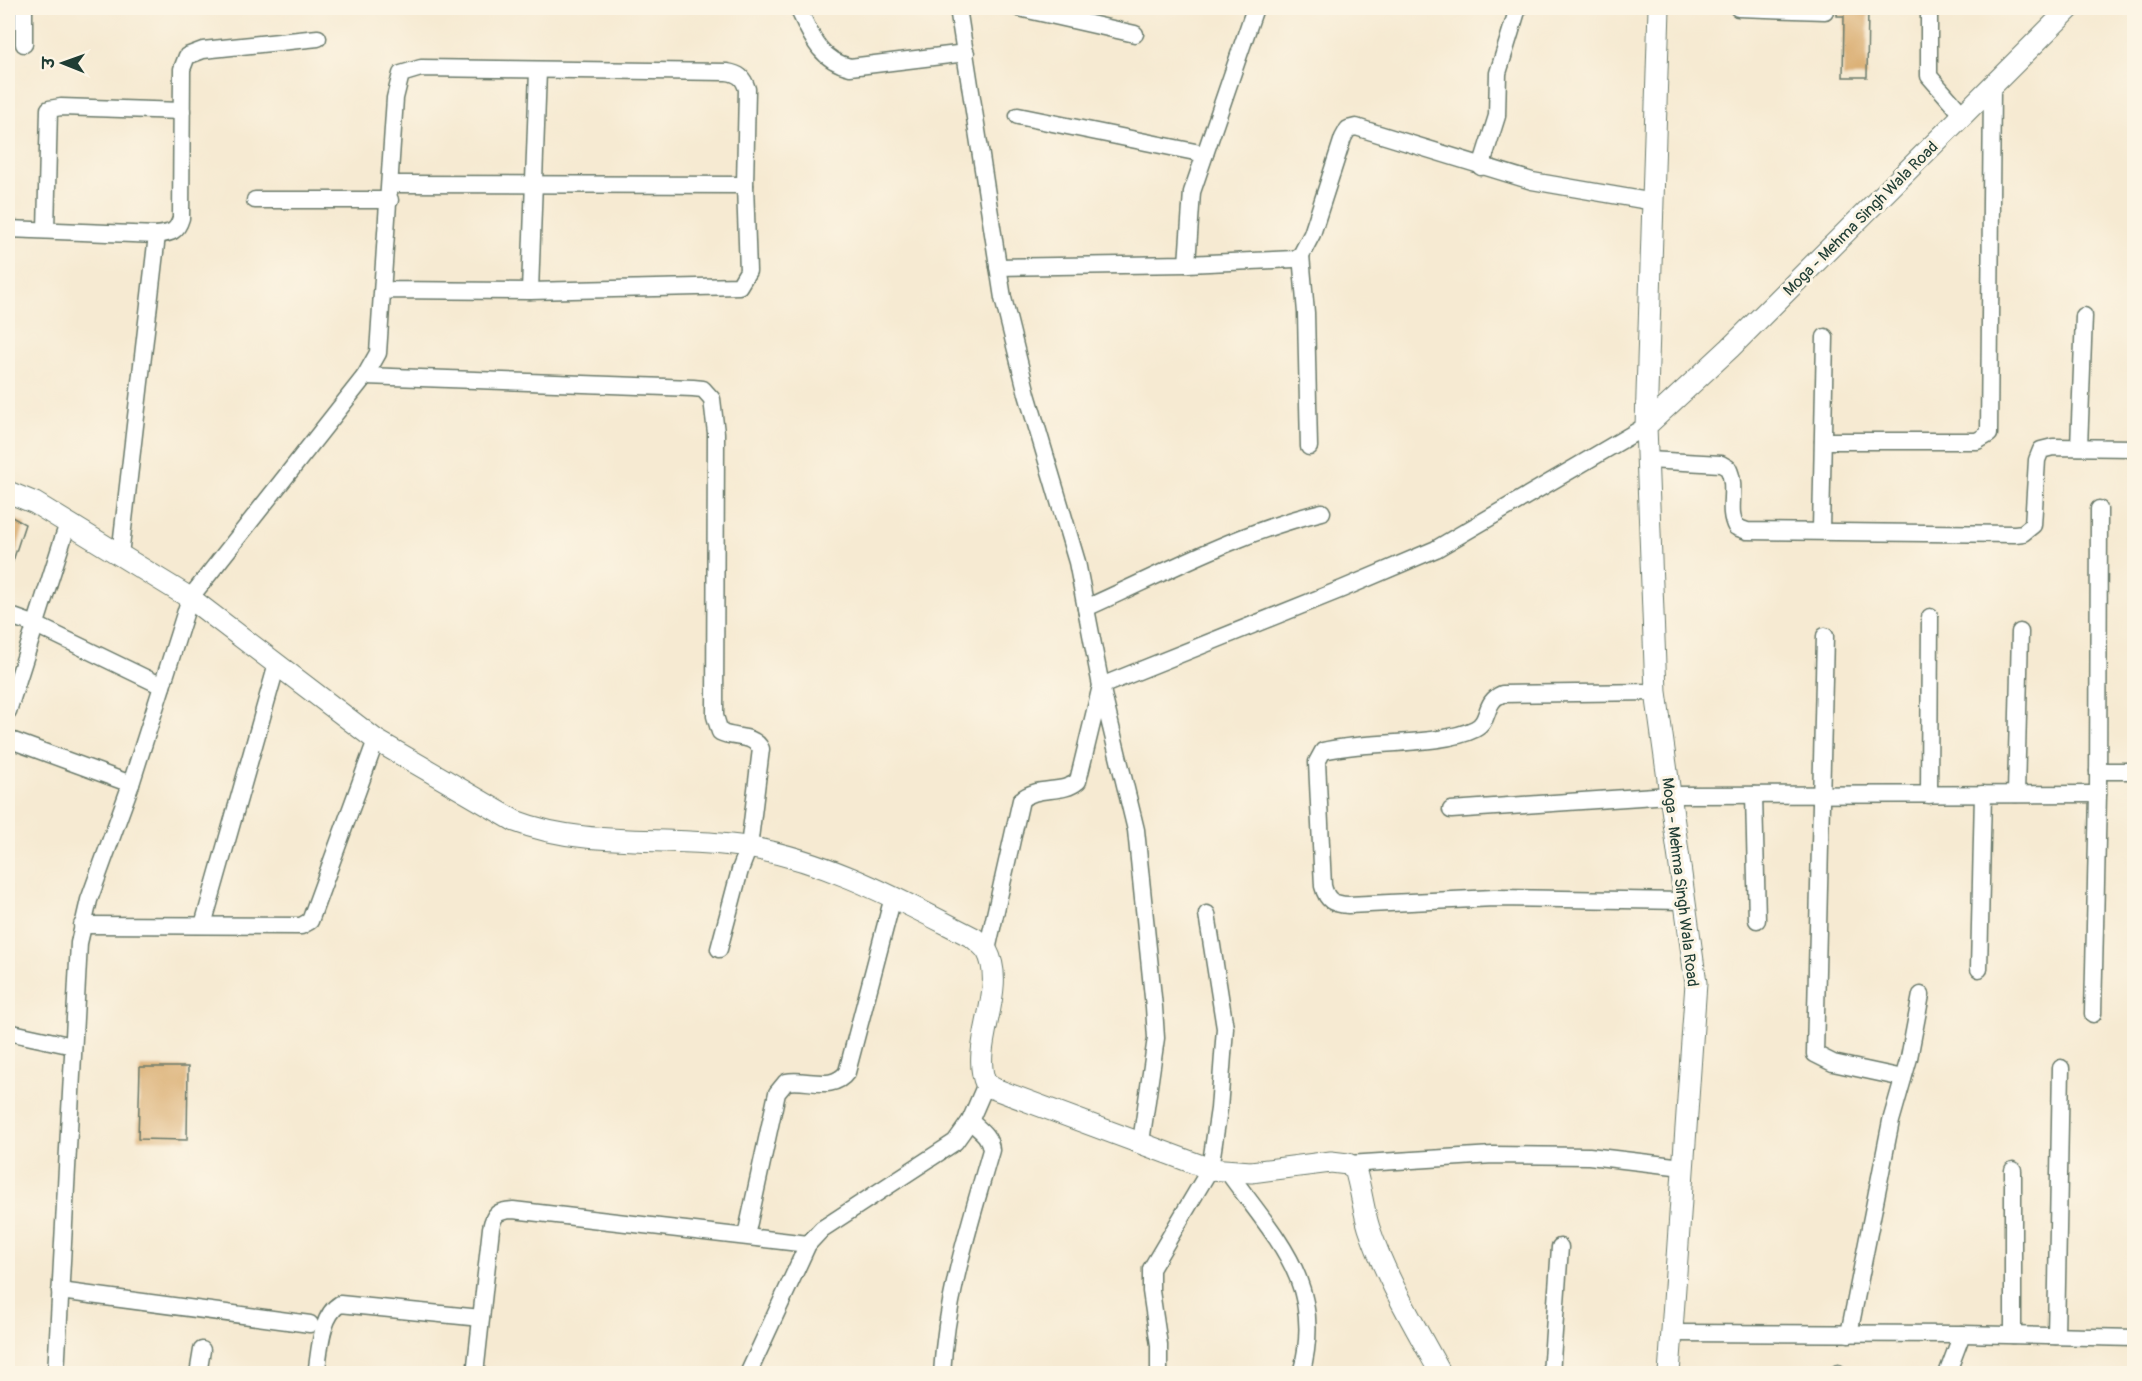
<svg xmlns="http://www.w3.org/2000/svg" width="2142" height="1381" viewBox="0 0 2142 1381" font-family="Pangolin,'Playpen Sans Deva',sans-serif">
<rect width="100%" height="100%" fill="#fcf5e5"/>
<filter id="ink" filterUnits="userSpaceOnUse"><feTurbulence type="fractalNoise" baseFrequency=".0167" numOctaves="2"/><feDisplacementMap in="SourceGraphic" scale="12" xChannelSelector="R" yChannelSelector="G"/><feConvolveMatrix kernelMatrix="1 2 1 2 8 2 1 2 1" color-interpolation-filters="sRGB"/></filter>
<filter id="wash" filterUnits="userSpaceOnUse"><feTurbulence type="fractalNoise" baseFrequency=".008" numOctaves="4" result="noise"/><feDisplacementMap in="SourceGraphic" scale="24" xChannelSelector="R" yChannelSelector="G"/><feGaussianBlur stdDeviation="1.35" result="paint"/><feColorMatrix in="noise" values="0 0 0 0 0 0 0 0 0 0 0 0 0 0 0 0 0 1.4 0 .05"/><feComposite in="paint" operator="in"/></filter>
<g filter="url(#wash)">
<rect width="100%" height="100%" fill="#f6ead2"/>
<g id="blocks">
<g fill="#dbb076">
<polygon points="1837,8 1868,8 1867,77 1843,77 1844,16 1837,16"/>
<polygon points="8,515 25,524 10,570 8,570"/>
<polygon points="140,1067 188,1067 187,1140 138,1139"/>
</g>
</g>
</g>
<g filter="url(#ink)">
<use href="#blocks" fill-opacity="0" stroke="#6a7a6b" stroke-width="1.5"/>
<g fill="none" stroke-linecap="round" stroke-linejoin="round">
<defs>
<g id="minor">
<path d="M798 8C811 35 819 60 850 67L966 53"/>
<path d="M958 8 1003 298 1027 394 1077 562 1101 686 1078 781C1062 795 1037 785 1021 800L987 950"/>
<polyline points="1019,8 1135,34"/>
<polyline points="1738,8 1825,11"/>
<polyline points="1929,8 1929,76 1963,115"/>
<polyline points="24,44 24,8"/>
<polyline points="1018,116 1205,154"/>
<polyline points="1481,167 1497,116 1498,73 1518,8"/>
<polyline points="391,184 745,185"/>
<polyline points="255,200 390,200"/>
<polyline points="8,229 157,235 120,555"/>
<polyline points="46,230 49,109 61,107 182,111"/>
<path d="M157 235C171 233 177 232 181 218L182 69 187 56 203 50 318 38"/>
<polyline points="1301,255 1306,313 1309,447"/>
<polyline points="1187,264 1192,192 1255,8"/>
<polyline points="998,267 1187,264 1294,259 1301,255 1312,234 1343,138 1348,129 1356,127 1532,181 1654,202"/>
<polyline points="530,291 538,71"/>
<path d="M365 376 693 388 703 389 712 399 716 433 715 716 720 732C734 739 754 734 761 749L749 847 740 870 719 949"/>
<polyline points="1823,441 1977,441 1989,434 1992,86"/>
<polyline points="2079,447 2084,316"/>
<path d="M1648 460 1721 464 1728 468C1738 487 1726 509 1736 527L1747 531 2015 534 2023 533 2033 525 2037 460 2041 450 2053 447 2134 448"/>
<polyline points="1821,530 1825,337"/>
<path d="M1086 608C1164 573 1239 532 1322 512"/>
<polyline points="8,615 36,625 162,686"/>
<polyline points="1825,636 1815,1054 1833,1063 1903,1078"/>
<path d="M1656 692 1502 694C1483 702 1491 721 1475 729 1439 747 1365 740 1323 751L1317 762 1323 886C1327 901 1333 904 1348 905L1494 898 1684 901"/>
<polyline points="8,711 68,523"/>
<polyline points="8,739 131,784"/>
<polyline points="2098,771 2134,771"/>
<polyline points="2016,794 2020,632"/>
<polyline points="1754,795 1757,920"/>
<polyline points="1929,795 1930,617"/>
<polyline points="1451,810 1669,795 2098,794"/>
<polyline points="82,925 301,926 310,921 376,740"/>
<polyline points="203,925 277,664"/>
<polyline points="1979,969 1983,794"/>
<polyline points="2093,1014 2098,794 2099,509"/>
<polyline points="8,1032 73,1046"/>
<polyline points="1141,1142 1156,1038 1154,1007 1136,830 1101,686 1342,589 1436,549 1646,426"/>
<polyline points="1348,1164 1493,1155 1589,1156 1683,1167"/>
<path d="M1228 1172C1276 1239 1326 1284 1301 1374"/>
<path d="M746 1236 777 1093 786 1082C807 1078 833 1092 847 1072L893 897"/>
<polyline points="60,1291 310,1324"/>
<polyline points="1672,1333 1962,1334 2134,1338"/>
<polyline points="1849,1334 1891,1121 1909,1058 1921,995"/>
<polyline points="2013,1335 2013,1170"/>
<polyline points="2056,1336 2061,1068"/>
<polyline points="1838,1373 1838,1374"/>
<path d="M56 1374 79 943 89 900 131 784 190 598 365 376 378 353 395 98 401 74 421 68 727 72C739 74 743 77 747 89L745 185 748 271 739 286 530 291 383 290"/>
<polyline points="198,1374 202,1350"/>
<path d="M316 1374C320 1352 320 1316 340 1304L481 1318"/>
<path d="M475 1374 491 1228C494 1213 498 1211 513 1210L808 1244"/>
<polyline points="748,1374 808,1244 822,1229 955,1142 970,1121 986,1084"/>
<path d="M942 1374C946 1296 970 1224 991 1150 990 1136 980 1130 970 1121"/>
<polyline points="1159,1374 1159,1345 1151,1291 1151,1269 1210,1169 1219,1109 1225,1028 1207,914"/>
<polyline points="1551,1374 1560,1247"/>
<polyline points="1947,1374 1962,1334"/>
</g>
<g id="tertiary">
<polyline points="1646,426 1659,8"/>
<path d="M8 492 35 503 190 598 376 740 515 821C587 849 670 835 746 847 828 860 901 901 974 938 978 942 984 946 987 951 1008 989 969 1047 986 1084L995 1089 1210 1169 1251 1172 1331 1162 1348 1164 1355 1169C1361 1188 1363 1209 1369 1228 1386 1279 1415 1326 1441 1374"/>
<polyline points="1669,1374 1696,983 1656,692 1646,426 1730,348 2070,8"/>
</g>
</defs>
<use href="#minor" stroke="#6a7a6b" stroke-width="19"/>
<use href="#tertiary" stroke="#6a7a6b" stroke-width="23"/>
<use href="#minor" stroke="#fff" stroke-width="16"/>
<use href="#tertiary" stroke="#fff" stroke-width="21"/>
</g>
</g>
<g text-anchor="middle" stroke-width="6" stroke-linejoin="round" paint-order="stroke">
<g font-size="16" fill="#1f3d34" stroke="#fcf5e5">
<text transform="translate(1860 218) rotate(-45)" y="6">Moga - Mehma Singh Wala Road</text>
<text transform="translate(1681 882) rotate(83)" y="6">Moga - Mehma Singh Wala Road</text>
</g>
</g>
<rect width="2142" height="1381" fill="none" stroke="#fcf5e5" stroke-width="30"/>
<g transform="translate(63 63) rotate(271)" stroke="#fcf5e5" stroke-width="4.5" paint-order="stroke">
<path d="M0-4.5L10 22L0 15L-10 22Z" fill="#1f3d34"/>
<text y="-9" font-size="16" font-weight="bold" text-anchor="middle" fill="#1f3d34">उ</text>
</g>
</svg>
